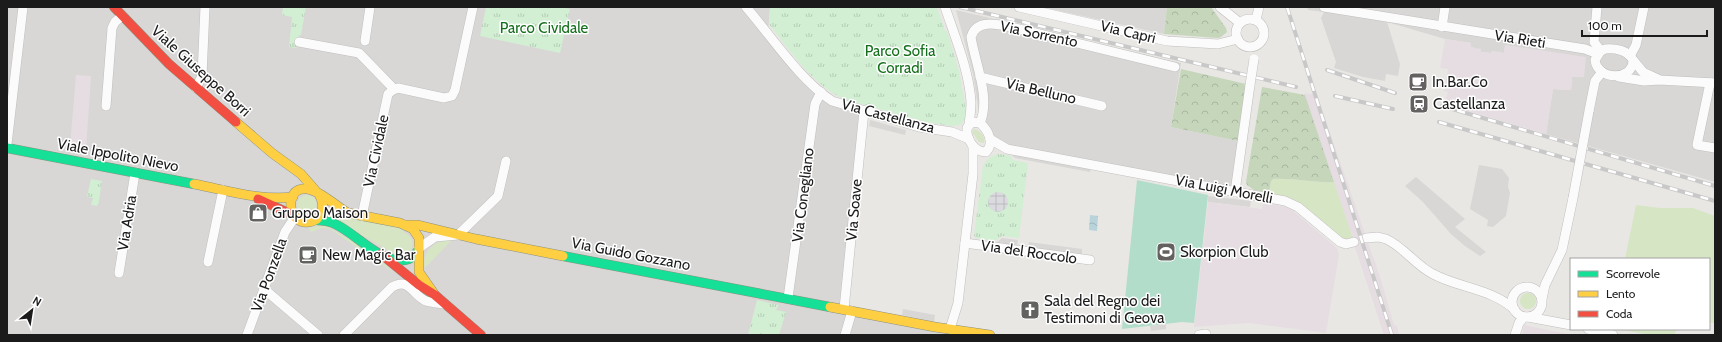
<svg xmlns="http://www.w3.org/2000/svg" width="1722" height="342" viewBox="0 0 1722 342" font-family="Cabin,sans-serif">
<defs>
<pattern id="forest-crowns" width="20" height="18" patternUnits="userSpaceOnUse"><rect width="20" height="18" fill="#c5d6bb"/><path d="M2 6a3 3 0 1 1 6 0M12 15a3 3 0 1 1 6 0" fill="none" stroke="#a9b7a0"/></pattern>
<pattern id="park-tufts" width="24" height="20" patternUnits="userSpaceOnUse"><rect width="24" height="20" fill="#d2eed3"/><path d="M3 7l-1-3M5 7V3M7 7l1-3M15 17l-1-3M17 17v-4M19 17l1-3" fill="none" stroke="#b4ccb5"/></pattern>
<pattern id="plaza-grid" width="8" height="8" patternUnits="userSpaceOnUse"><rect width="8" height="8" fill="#dbdade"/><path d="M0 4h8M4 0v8" fill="none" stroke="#bbbabe"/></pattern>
<pattern id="water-waves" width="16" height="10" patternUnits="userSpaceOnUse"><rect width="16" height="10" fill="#b9d3da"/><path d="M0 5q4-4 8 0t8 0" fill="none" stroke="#9eb5ba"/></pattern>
</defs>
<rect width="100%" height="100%" fill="#e9e7e4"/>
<g fill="#d8d7d5">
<polygon points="7,7 770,7 768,32 821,92 862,111 848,310 992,335 7,335"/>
<polygon points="1042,7 1167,7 1164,34"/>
<polygon points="1307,7 1715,7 1715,182 1546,134 1553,89 1571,90 1572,76 1505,45 1504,53 1492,51 1491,53 1481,52 1471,47 1471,43 1445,39 1387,22 1400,64 1398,76 1386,74 1385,81 1363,77 1334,68 1336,62 1321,18 1324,12 1308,10"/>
<polygon points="956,10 1181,63 1171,127 1238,141 1232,190 993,143 979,113 973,74"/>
<polygon points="870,120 906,130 905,135 869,126"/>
<polygon points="1011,154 1091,168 1090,172 1015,158"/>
<polygon points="1479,165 1502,169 1509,178 1508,187 1510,193 1506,216 1493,227 1487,226 1488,220 1470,209"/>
<polygon points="1416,177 1465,219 1455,227 1486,252 1480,256 1465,246 1451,234 1422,201 1405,186"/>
<polygon points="1208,196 1251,201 1250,207 1208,202"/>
<polygon points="1002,238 1018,240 1017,246 996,243"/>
<polygon points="1029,242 1082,249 1082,255 1028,247"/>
<polygon points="903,309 935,315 934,322 902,315"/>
<polygon points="1166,324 1166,329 1151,331 1150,326"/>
</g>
<g fill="#e6dde2">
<polygon points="1445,39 1471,43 1471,47 1481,49 1481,52 1491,53 1491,51 1504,53 1505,45 1586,57 1584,77 1572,77 1571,90 1553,89 1546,134 1444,104 1448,92 1444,91 1448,69 1440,68"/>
<polygon points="76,75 91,76 86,150 70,147"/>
<polygon points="1304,93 1317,95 1380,277 1394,325 1397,326 1399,335 1384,335"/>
<polygon points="1208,202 1262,209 1263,202 1290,208 1337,248 1339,255 1326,333 1248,323 1194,327"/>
<polygon points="1524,325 1573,335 1522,335"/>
</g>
<g fill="#d6e5c4">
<path d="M974 129C980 130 986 138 984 143L979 142 972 132Z"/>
<path d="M1273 179C1294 178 1314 183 1334 182L1353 239H1341L1295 200 1288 197 1269 193 1271 180Z"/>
<circle cx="307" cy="205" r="10"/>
<polygon points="1636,205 1660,208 1693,208 1715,216 1715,323 1709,323 1709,259 1625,259"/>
<path d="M330 209 403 229V232C412 235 415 243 410 251L398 256 328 216Z"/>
<polygon points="325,225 376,255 393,272 330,229 323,228 311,232 308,228"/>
<path d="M447 240 451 241 425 268C421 254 433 241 447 240Z"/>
<circle cx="1528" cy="301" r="8"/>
<polygon points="1618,329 1676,329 1675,335 1650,335"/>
</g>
<g fill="url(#forest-crowns)">
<polygon points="1167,7 1211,7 1226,28 1227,32 1221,37 1218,38 1164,34"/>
<polygon points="1181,69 1246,84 1238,141 1171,127"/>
<path d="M1262 87 1305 95 1334 182C1314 183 1294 178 1273 179L1271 181 1269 193 1254 190 1247 185 1246 182Z"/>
</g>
<g fill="url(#park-tufts)">
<polygon points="283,7 306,7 301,35 299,35 296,48 289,47 292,17 282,15"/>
<polygon points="486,7 560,7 570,9 560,53 480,36"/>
<path d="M770 7H937L945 31H947L959 71 965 104 966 118 960 125 952 126 926 122 846 100C814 87 789 50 769 24Z"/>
<path d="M1000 154 1011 156 1013 160 1028 163 1019 238 1002 236 995 241 976 238 974 235 983 166C987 159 991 155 1000 154Z"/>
<polygon points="91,179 102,181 98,206 91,205 93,198 87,197"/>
<polygon points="757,300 779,305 776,310 786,312 779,335 748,335"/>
</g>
<polygon fill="#b2ddcb" points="1137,180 1208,195 1194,323 1182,322 1122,329"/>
<circle fill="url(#plaza-grid)" cx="998" cy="202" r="10"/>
<polygon fill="url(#water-waves)" points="1090,215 1098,216 1097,231 1089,230"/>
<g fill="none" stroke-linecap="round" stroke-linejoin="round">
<defs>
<g id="street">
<path d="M746 7C772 37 799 79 832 101L919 127 952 132 969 139"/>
<path d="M945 7C955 37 969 70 971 102 971 109 970 117 969 124"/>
<polyline points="1019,7 1167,41 1218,44 1238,39"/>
<polyline points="1220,7 1240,23"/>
<polyline points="1324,7 1585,49 1598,54"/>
<polyline points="1597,7 1594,42 1601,51"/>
<circle cx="1250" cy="33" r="14"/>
<polyline points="1256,20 1259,7"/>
<polyline points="1442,27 1445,7"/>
<polyline points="365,41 370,7"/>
<polyline points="299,42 359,53 394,89"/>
<path d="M1605 49C1615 48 1628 50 1633 60 1633 82 1597 80 1595 60L1600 52Z"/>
<polyline points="1630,56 1636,45 1644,7"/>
<polyline points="1633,60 1643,72 1658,79"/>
<polyline points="980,77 1102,106"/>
<polyline points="1619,77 1644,81 1659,80 1715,83"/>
<polyline points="1710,83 1697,145 1715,148"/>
<polyline points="196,88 202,76 205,7"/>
<polyline points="106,106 112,28 115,22 122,16"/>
<polyline points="1589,111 1595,81 1602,72"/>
<path d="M972 122 980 123C988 130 995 143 986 152 974 152 966 139 967 128Z"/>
<path d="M980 123C991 98 975 63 971 37 976 19 997 24 1011 27L1175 67"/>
<polyline points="990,139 1007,149 1285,201 1298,207 1340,242 1346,244 1354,242"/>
<polyline points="7,144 23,7"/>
<polyline points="1235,192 1250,85"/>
<polyline points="362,216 388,94 393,90 398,88 444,98 452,96 455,90 473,7"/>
<path d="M1366 238 1378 237 1386 239C1404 247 1415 265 1433 274 1459 288 1493 289 1515 310"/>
<polyline points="965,243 1090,260"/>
<polyline points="419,248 435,237 458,235 498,196 506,161"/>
<polyline points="208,262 223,190"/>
<polyline points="119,273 135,173"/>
<circle cx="1527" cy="302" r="15"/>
<polyline points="264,289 318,335"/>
<polyline points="788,298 815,104 821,92"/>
<polyline points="1542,299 1545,285 1562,250 1573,198"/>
<polyline points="844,309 864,111"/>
<polyline points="1528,317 1571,325"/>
<polyline points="950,329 958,303 973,174 973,146"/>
<polyline points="1588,329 1613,335"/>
<polyline points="247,335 285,232 295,217"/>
<path d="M344 335 392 287C410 277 412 295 426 301 432 303 439 303 445 304"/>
<polyline points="845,335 852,311"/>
<polyline points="1199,335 1206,334"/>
<polyline points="1515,335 1519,323 1524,317"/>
</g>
<g id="fast">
<polyline points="7,148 194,184"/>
<path d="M317 220C323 221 330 221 335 224 356 233 384 268 409 259 412 258 415 254 418 251"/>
<polyline points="563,256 830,307"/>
</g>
<g id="slow">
<polyline points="236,122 272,153 301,174 315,190"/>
<path d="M194 184C226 190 260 201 293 197"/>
<path d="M319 194C324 204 324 210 317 219 290 234 282 192 302 189 315 186 337 207 348 213L400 223 413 229 419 238V272L435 295"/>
<polyline points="405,225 418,225 476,239 563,256"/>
<polyline points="830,307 935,327 990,335"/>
</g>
<g id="jam">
<polyline points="114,7 169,64 236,122"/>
<polyline points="258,199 293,215"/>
<polyline points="381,254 419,285 435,295 481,335"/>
</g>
</defs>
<use href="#street" stroke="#c0bfbe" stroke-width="10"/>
<use href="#fast" stroke="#8f917e" stroke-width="10"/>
<use href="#slow" stroke="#8f917e" stroke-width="10"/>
<use href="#jam" stroke="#8f917e" stroke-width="10"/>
<use href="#street" stroke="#fcfbfb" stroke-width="9"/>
<use href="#fast" stroke="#16e098" stroke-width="9"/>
<use href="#slow" stroke="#ffcf43" stroke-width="9"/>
<use href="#jam" stroke="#f24e42" stroke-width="9"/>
<defs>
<g id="rail">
<polyline points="960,7 1296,87"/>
<polyline points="1287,7 1392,335"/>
<polyline points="1327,70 1395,93"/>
<polyline points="1335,96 1393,109"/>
<polyline points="1442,106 1715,186"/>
<polyline points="1439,122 1715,201"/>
</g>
</defs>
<use href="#rail" stroke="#c9c8c8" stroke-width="4"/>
<use href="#rail" stroke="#fff" stroke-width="2.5" stroke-dasharray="8" stroke-linecap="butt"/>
<defs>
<g id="street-bridge">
<polyline points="1250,85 1254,59"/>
<polyline points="1573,198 1589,111"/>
</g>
</defs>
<use href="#street-bridge" stroke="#c0bfbe" stroke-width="10" stroke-linecap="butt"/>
<use href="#street-bridge" stroke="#fcfbfb" stroke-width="9"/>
</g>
<defs>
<symbol id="cafe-square" viewBox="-11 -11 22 22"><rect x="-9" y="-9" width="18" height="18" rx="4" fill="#636261" stroke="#fff"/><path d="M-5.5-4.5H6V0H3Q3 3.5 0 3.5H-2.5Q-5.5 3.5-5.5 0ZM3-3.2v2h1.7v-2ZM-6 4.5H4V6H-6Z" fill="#fff"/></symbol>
<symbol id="station-square" viewBox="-11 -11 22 22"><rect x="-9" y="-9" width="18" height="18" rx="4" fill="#636261" stroke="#fff"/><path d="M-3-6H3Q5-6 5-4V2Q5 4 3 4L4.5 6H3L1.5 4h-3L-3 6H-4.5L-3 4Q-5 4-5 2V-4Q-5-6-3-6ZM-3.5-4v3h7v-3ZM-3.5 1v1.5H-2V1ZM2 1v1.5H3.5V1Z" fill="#fff"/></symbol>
<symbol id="shop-square" viewBox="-11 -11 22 22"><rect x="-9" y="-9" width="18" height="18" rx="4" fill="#636261" stroke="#fff"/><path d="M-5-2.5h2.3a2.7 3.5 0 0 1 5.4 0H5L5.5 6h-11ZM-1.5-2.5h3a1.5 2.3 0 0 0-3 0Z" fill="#fff"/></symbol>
<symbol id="stadium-square" viewBox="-11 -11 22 22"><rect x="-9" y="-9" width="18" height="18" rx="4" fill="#636261" stroke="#fff"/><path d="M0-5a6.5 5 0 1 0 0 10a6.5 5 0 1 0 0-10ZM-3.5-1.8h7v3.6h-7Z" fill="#fff"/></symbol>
<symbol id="church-square" viewBox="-11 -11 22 22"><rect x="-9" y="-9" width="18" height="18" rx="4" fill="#636261" stroke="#fff"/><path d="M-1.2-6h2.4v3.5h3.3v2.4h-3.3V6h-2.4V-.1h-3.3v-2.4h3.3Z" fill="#fff"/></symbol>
</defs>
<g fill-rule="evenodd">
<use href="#cafe-square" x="1407" y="71" width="22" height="22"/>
<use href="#station-square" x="1408" y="93" width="22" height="22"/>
<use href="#shop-square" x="247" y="202" width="22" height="22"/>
<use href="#stadium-square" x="1155" y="241" width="22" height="22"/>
<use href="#cafe-square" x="297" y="244" width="22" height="22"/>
<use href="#church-square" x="1019" y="299" width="22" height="22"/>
</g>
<g text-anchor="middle" stroke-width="3" stroke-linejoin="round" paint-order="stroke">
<g font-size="15" fill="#136f1b" stroke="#fff">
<text x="544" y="33">Parco Cividale</text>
<text x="900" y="56">Parco Sofia<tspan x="900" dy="17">Corradi</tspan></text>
</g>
<g font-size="15" fill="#1b1b1b" stroke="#fff">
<text transform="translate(1128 32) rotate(13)" y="5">Via Capri</text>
<text transform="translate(1039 34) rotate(12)" y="5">Via Sorrento</text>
<text transform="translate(1520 39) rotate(9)" y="5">Via Rieti</text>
<text transform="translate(201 71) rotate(42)" y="5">Viale Giuseppe Borri</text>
<text transform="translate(1041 91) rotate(13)" y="5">Via Belluno</text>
<text transform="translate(888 116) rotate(15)" y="5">Via Castellanza</text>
<text transform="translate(376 151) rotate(-78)" y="5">Via Cividale</text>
<text transform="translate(118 155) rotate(11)" y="5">Viale Ippolito Nievo</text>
<text transform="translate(1224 189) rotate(11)" y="5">Via Luigi Morelli</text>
<text transform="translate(803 195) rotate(-83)" y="5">Via Conegliano</text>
<text transform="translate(854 210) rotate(-85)" y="5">Via Soave</text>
<text transform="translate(127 223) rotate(-81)" y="5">Via Adria</text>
<text transform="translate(1029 252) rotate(8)" y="5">Via del Roccolo</text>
<text transform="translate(631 254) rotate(11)" y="5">Via Guido Gozzano</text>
<text transform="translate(269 275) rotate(-70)" y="5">Via Ponzella</text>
</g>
<g font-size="15" fill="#1b1b1b" stroke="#fff" text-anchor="start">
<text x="1432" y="87">In.Bar.Co</text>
<text x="1433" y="109">Castellanza</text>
<text x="272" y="218">Gruppo Maison</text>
<text x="1180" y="257">Skorpion Club</text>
<text x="322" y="260">New Magic Bar</text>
<text x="1044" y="306">Sala del Regno dei<tspan x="1044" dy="17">Testimoni di Geova</tspan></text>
</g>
</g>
<rect width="1722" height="342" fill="none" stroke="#1b1b1b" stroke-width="16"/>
<rect x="1570" y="258" width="140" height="72" fill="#ffffff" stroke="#a4a4a4"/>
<rect x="1578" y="271" width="20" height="6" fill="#16e098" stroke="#a4a4a4"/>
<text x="1606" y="278" font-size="12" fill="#1b1b1b">Scorrevole</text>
<rect x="1578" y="291" width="20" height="6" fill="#ffcf43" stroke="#a4a4a4"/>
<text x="1606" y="298" font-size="12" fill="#1b1b1b">Lento</text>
<rect x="1578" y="311" width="20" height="6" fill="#f24e42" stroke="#a4a4a4"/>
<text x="1606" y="318" font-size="12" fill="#1b1b1b">Coda</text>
<g transform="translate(32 310) rotate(30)" stroke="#ffffff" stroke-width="3" paint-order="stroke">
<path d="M0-3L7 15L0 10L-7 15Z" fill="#1b1b1b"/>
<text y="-6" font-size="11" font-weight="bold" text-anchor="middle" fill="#1b1b1b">N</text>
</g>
<path d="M1582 30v6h125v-6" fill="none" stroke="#1b1b1b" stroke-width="2"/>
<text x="1588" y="30" font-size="12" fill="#1b1b1b" stroke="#ffffff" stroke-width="3" paint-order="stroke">100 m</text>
</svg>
